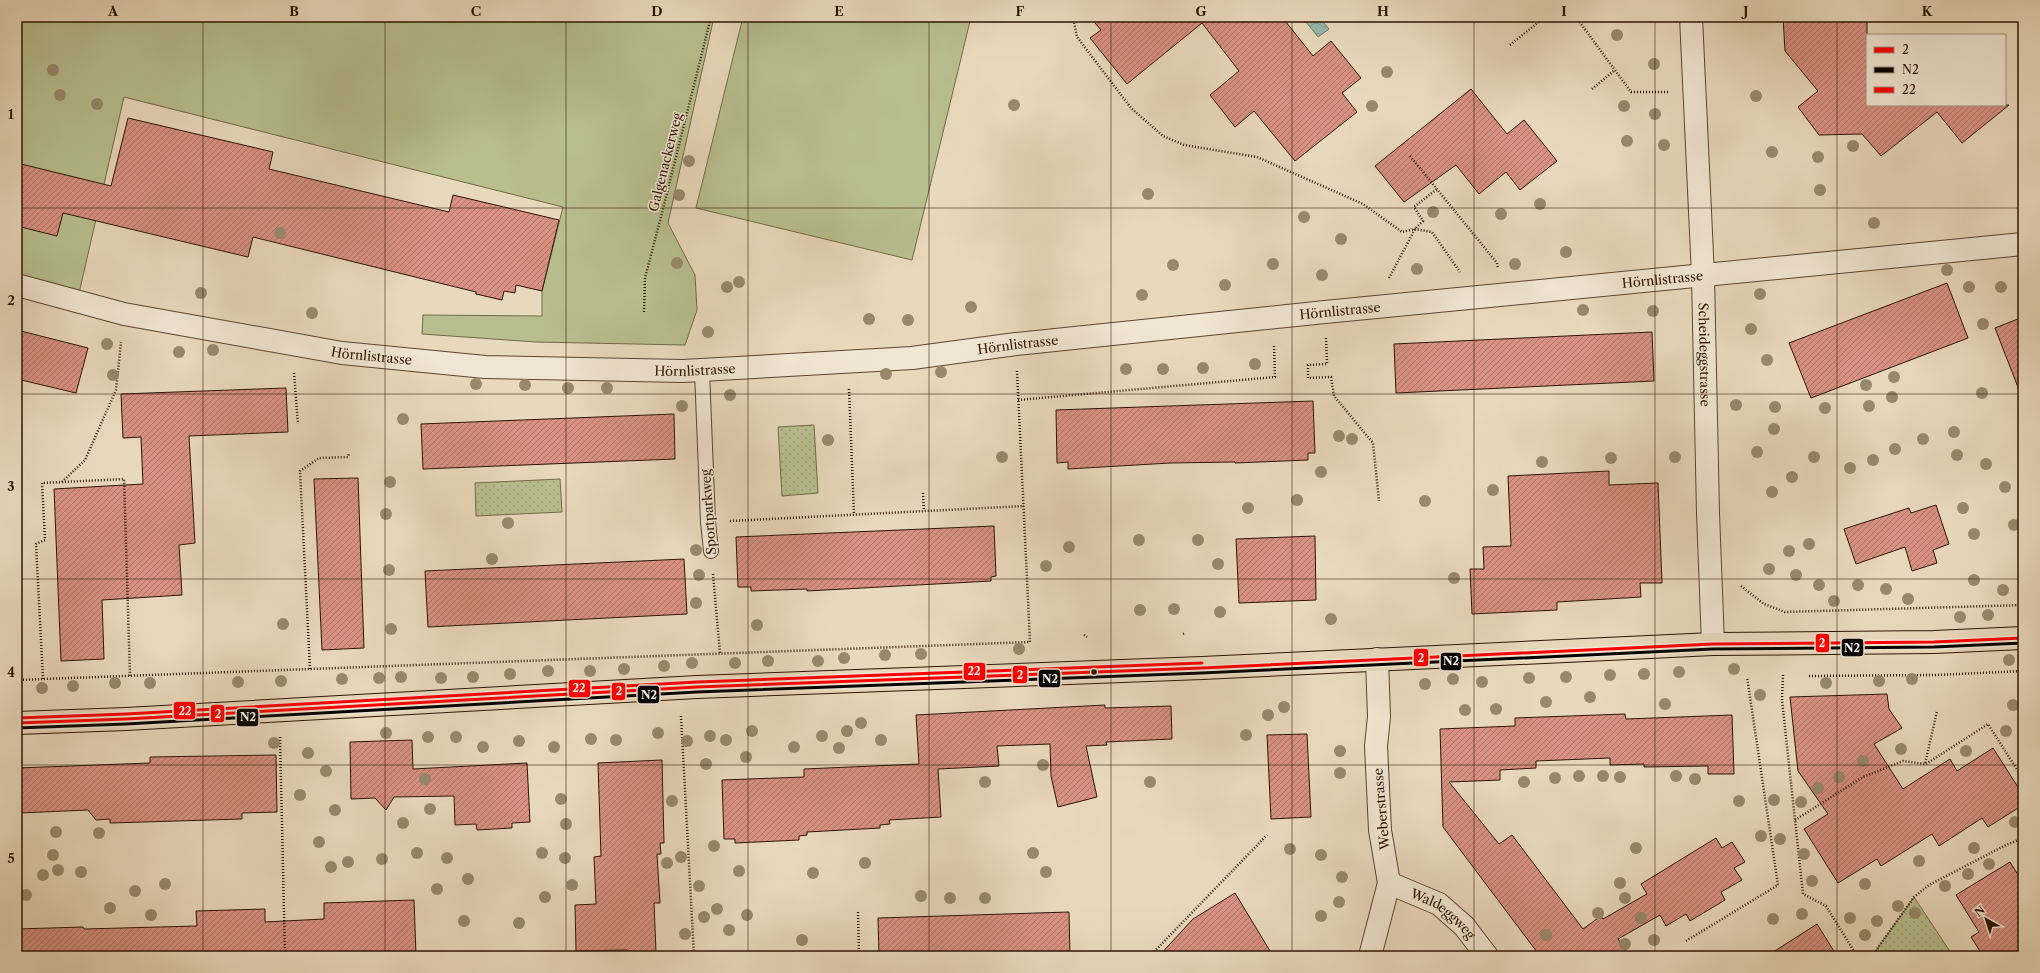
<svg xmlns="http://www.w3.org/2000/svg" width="2040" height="973" viewBox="0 0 2040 973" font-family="'Libre Caslon Text',serif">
<defs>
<pattern id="grass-dots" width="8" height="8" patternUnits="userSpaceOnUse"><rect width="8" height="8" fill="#b8bf8f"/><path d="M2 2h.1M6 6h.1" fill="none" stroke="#9ea37a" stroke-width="1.8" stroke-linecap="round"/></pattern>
<pattern id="water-waves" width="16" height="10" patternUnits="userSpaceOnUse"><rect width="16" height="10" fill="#97baaf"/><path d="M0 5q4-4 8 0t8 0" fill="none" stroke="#829f95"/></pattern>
<pattern id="building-hatch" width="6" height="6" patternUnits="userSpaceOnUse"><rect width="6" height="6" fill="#d89182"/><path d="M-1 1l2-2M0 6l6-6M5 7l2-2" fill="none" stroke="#af7568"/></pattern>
</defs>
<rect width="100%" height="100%" fill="#e9d9bc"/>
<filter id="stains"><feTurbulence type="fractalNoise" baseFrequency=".005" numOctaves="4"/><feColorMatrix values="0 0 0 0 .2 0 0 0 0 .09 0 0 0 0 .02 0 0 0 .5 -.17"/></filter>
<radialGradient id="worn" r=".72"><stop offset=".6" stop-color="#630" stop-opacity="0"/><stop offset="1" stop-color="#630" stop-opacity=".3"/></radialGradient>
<g fill="url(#grass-dots)" stroke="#726a48">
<polygon points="814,425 818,493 782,496 778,427"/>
<polygon points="560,479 562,512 476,516 475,483"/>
<polygon points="1914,897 1953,956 1872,956"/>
</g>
<g fill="#b8bf8f" stroke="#726a48">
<polygon points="17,17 714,17 668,223 695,275 697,310 685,345 536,342 422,334 423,315 542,316 542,291 563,207 124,97 77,302 17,285"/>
<polygon points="743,17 971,17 912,260 696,208"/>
</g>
<polygon fill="url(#water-waves)" stroke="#6c7869" points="1302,17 1319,17 1329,29 1318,37"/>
<g fill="url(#building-hatch)" stroke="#2c1400">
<polygon points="1090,17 1282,17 1313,56 1331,41 1361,78 1342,93 1357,112 1295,161 1254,111 1235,127 1210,95 1239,71 1202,23 1127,84 1090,38 1101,30"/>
<polygon points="1783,17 1867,17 1867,105 2009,105 1962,143 1937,112 1881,156 1862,134 1819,135 1798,107 1818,91 1785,51"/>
<polygon points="1471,89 1507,134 1524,120 1557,161 1520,190 1506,172 1479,194 1456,165 1404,202 1375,166"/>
<polygon points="128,118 273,152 269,169 449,212 453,195 559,220 542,291 516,285 515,293 504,291 502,300 476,294 476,292 253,237 248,257 63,213 57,236 17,226 17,163 111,186"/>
<polygon points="1947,283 1968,338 1811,398 1789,343"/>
<polygon points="2023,317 2023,394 2021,395 1995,328"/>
<polygon points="17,330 88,348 76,393 17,379"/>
<polygon points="1652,332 1654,381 1396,393 1394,344"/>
<polygon points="286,388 288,432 189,436 195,543 179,545 182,595 102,600 104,659 61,661 54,489 143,484 141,437 123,438 121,394"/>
<polygon points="1313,401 1315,453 1308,453 1308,460 1235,463 1235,462 1170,463 1068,469 1068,462 1057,463 1056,410"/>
<polygon points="674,414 675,459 423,469 421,424"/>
<polygon points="1609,471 1609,485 1658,483 1662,583 1640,583 1641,597 1557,602 1557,610 1472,614 1470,569 1484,569 1483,547 1511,546 1508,476"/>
<polygon points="358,478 364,648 322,650 314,479"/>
<polygon points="1936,505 1949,544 1933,550 1937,563 1912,571 1905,547 1856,564 1844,529 1909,508 1911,513"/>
<polygon points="994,526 996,576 991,577 991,581 807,591 807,589 751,591 751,587 738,587 736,537"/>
<polygon points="1315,536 1316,600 1239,603 1236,539"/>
<polygon points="684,559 687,614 428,627 425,571"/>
<polygon points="1887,694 1889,709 1902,728 1874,744 1903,789 1950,759 1957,771 1993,748 2023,795 2023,805 1988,827 1982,818 1939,846 1932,834 1881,866 1877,859 1838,883 1804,829 1828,814 1798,771 1790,697"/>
<polygon points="1105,705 1105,708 1171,706 1172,739 1106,742 1107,745 1086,746 1097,797 1058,807 1051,776 1050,744 997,746 999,766 938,769 941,817 889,820 890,824 880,825 880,828 807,832 807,835 799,836 799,840 735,843 735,839 724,839 722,780 804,777 804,769 919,764 916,715"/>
<polygon points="1625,714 1626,719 1732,715 1734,774 1708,774 1708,766 1644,767 1644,764 1610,765 1610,758 1536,761 1536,768 1500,770 1500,780 1449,782 1499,844 1512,835 1583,929 1601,916 1603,919 1647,894 1641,884 1716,838 1722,848 1732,842 1745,862 1734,868 1742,880 1721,892 1725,900 1690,921 1686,914 1666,926 1660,915 1618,939 1630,956 1540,956 1443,827 1440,729 1515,726 1515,718"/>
<polygon points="1307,734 1311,817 1271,819 1267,735"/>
<polygon points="412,740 413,769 527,763 530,822 512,823 512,828 477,830 476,824 455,825 454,796 394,797 386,810 375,798 351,799 350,742"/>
<polygon points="276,755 277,812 242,813 242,819 110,823 110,819 96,820 88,810 19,813 17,768 150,763 150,757"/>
<polygon points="662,760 664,843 660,843 661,854 657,854 660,903 654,903 656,952 631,953 627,950 576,951 575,905 596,904 594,857 601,856 598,763"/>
<polygon points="2010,862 2023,883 2023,956 1983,956 1971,937 1979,932 1956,895"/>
<polygon points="1235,893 1273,956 1159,956 1193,919"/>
<polygon points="414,900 416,955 17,956 17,929 83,927 84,929 197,926 196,911 265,909 265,922 324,919 324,903"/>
<polygon points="1069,912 1070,956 879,956 878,918"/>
<polygon points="1817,924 1837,956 1767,956"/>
</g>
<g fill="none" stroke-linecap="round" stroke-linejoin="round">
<defs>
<polyline id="lane" points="702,371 708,522 711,551"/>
<g id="street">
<path id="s1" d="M1691 17 1703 276 1708 513 1713 644"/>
<path id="s2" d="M17 285 124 314 342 353 485 367 683 371 912 358 1016 344 1325 312 2023 244"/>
<path id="s3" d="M1389 883 1439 904 1464 926 1487 956"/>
<polyline points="1370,956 1389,883 1380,830 1376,746 1379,717 1377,659"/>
</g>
<polyline id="primary" points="17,723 126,719 697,687 1202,668 1713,644 1934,642 2023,638"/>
</defs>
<use href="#lane" stroke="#5b452f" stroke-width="16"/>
<use href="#street" stroke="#5b452f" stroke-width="24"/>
<use href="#primary" stroke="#2c1400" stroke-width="24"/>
<g stroke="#2c1400" stroke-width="2.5" stroke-dasharray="1 2" stroke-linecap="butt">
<polyline points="1073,17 1077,37 1131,108 1163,136 1184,145 1257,157 1363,204 1402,232 1415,229 1432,232 1460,272"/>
<polyline points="1576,17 1631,92 1668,92"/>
<polyline points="1510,45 1545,17"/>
<polyline points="1592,89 1615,70"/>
<polyline points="1410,156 1497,263 1498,269"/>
<polyline points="1389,278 1415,229 1423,221 1414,207 1437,189"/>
<polyline points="644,312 645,278 662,213 711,17"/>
<polyline points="1326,338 1327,364 1308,365 1308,378 1331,377 1334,396 1373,443 1379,501"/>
<polyline points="294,373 298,424"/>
<polyline points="849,389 854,514"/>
<polyline points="1018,400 1275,377 1274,345"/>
<polyline points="62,482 85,460 116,390 121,342"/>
<polyline points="923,493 924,511"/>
<polyline points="730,521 1024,506"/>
<polyline points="713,574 720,653"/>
<polyline points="1741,586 1764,604 1785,612 2023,605"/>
<polyline points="1183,634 1185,633"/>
<polyline points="1084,635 1087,637"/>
<polyline points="310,669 300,471 319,458 348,457 349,454"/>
<polyline points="1783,675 1782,700 1803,894 1826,906 1857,956"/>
<polyline points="1809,676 1936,675 2023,671"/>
<polyline points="43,679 36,544 45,540 42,483 124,479 130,676"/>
<polyline points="17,680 1030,642 1017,371"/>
<polyline points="681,716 694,956"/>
<polyline points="280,737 285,956"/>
<polyline points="1926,764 1988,724 2023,779"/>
<polyline points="1795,820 1863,777 1903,761 1925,764 1937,711"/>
<polyline points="858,912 859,956"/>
<polyline points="1686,941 1778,885 1747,677"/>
<polyline points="1150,956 1267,835"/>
<polyline points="1872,956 1914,897 1929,885 2006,845 2023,838"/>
</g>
<use href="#lane" stroke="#f1e6d3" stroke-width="14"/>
<use href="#street" stroke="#f1e6d3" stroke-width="22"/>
<use href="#primary" stroke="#e9d9bc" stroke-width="22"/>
<defs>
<polyline id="bus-1" points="17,723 126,719 697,687 1202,668 1713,644 1934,642 2023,638"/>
<polyline id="bus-2" points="17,728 126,724 697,692 1202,673 1713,649 1934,647 2023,643"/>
<polyline id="bus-3" points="17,718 126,714 697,682 1202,663"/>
</defs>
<use href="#bus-1" stroke="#f1e6d3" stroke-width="6"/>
<use href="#bus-2" stroke="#f1e6d3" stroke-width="6"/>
<use href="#bus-3" stroke="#f1e6d3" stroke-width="6"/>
<use href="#bus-1" stroke="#f00" stroke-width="3"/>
<use href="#bus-2" stroke="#000" stroke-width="3"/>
<use href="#bus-3" stroke="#f00" stroke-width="3"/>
</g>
<g fill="#98896c">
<circle cx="1617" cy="35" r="6"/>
<circle cx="1654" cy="64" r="6"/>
<circle cx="53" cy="70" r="6"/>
<circle cx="1387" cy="72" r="6"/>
<circle cx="60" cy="95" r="6"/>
<circle cx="1756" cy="96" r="6"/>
<circle cx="97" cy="104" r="6"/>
<circle cx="1014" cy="105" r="6"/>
<circle cx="1372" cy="106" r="6"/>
<circle cx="1624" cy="106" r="6"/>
<circle cx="1655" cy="114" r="6"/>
<circle cx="1627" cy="141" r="6"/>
<circle cx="1664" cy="145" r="6"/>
<circle cx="1853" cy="146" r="6"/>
<circle cx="1772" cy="152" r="6"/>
<circle cx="1818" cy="157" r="6"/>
<circle cx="689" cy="161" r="6"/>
<circle cx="1820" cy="190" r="6"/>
<circle cx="1148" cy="194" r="6"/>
<circle cx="679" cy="195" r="6"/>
<circle cx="1540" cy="204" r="6"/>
<circle cx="1433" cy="212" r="6"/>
<circle cx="1501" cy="214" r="6"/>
<circle cx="1304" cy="217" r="6"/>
<circle cx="1874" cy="223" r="6"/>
<circle cx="280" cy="233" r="6"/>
<circle cx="1341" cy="239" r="6"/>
<circle cx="1566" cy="252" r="6"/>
<circle cx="677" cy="263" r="6"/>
<circle cx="1273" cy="264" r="6"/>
<circle cx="1515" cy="264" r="6"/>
<circle cx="1173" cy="265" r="6"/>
<circle cx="1417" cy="269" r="6"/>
<circle cx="1947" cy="270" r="6"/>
<circle cx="1322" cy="275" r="6"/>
<circle cx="739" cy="282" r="6"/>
<circle cx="1225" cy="285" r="6"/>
<circle cx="727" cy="287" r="6"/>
<circle cx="1969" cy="287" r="6"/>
<circle cx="2001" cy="287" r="6"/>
<circle cx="201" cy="293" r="6"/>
<circle cx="1760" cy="294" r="6"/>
<circle cx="1142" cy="295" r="6"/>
<circle cx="971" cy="307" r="6"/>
<circle cx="1583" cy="310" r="6"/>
<circle cx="1653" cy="311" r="6"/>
<circle cx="312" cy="313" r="6"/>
<circle cx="869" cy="319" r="6"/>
<circle cx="908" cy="320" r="6"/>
<circle cx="1983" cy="324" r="6"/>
<circle cx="1751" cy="329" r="6"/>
<circle cx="708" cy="332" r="6"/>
<circle cx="107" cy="344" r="6"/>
<circle cx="213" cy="350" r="6"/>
<circle cx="179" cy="352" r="6"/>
<circle cx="1767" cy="360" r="6"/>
<circle cx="1255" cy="364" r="6"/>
<circle cx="1203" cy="368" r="6"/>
<circle cx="1126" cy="369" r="6"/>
<circle cx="1163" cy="369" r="6"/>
<circle cx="941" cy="372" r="6"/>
<circle cx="886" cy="374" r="6"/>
<circle cx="113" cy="375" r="6"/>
<circle cx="1894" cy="377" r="6"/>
<circle cx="476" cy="384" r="6"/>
<circle cx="525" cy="385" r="6"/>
<circle cx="1866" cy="385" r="6"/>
<circle cx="568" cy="388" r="6"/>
<circle cx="607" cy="388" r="6"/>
<circle cx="1982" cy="393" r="6"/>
<circle cx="730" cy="395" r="6"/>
<circle cx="1892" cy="397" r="6"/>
<circle cx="1736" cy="405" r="6"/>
<circle cx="682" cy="406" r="6"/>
<circle cx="1869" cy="406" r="6"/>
<circle cx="1775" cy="407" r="6"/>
<circle cx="1825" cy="408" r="6"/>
<circle cx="403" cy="419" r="6"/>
<circle cx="1774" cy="429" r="6"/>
<circle cx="1954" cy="432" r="6"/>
<circle cx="1339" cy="436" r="6"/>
<circle cx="1352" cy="439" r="6"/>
<circle cx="1923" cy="439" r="6"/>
<circle cx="828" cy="440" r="6"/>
<circle cx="1895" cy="449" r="6"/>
<circle cx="1757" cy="452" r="6"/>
<circle cx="1957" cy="455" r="6"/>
<circle cx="1002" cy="457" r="6"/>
<circle cx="1675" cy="457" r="6"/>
<circle cx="1814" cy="457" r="6"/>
<circle cx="1611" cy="458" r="6"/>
<circle cx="1873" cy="460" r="6"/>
<circle cx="1542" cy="462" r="6"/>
<circle cx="1986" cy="464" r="6"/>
<circle cx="1850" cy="468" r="6"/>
<circle cx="1321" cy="472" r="6"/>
<circle cx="1792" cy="477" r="6"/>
<circle cx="390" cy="482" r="6"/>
<circle cx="2005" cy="487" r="6"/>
<circle cx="1493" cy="490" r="6"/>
<circle cx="1772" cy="492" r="6"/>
<circle cx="1297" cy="500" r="6"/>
<circle cx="1425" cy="501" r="6"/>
<circle cx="1248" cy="508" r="6"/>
<circle cx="1963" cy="508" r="6"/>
<circle cx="386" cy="514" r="6"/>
<circle cx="508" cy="523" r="6"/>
<circle cx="2014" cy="525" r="6"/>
<circle cx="1974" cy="534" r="6"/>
<circle cx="1139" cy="540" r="6"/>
<circle cx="1198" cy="540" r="6"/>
<circle cx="1809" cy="544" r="6"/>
<circle cx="1069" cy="547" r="6"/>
<circle cx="696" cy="550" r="6"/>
<circle cx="1789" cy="551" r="6"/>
<circle cx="492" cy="559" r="6"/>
<circle cx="1218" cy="564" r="6"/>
<circle cx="1046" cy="566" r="6"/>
<circle cx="1769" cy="569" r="6"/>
<circle cx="389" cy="570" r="6"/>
<circle cx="699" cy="575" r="6"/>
<circle cx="1796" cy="575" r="6"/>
<circle cx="1454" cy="578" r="6"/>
<circle cx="1974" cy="580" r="6"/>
<circle cx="1819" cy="585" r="6"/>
<circle cx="1858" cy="585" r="6"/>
<circle cx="1886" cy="589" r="6"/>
<circle cx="2003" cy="590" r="6"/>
<circle cx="1908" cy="599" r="6"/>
<circle cx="1834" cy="601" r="6"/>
<circle cx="696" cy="603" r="6"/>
<circle cx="1174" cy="609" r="6"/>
<circle cx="1140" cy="610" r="6"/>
<circle cx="1220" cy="612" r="6"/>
<circle cx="1988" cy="615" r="6"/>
<circle cx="1960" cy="617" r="6"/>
<circle cx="1331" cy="619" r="6"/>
<circle cx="283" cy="624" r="6"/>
<circle cx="757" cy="625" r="6"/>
<circle cx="391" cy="629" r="6"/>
<circle cx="1019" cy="649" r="6"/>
<circle cx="921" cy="654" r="6"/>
<circle cx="885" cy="655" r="6"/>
<circle cx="844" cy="658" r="6"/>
<circle cx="2009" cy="660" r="6"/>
<circle cx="768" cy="661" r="6"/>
<circle cx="818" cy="661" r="6"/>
<circle cx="692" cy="663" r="6"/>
<circle cx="735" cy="663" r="6"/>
<circle cx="664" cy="666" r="6"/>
<circle cx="624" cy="669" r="6"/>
<circle cx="1734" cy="669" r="6"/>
<circle cx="548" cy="671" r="6"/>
<circle cx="590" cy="671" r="6"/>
<circle cx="1679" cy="672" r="6"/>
<circle cx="510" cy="674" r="6"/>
<circle cx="1644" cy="674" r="6"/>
<circle cx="1610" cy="675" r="6"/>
<circle cx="401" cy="677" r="6"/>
<circle cx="473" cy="677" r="6"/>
<circle cx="1566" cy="677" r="6"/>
<circle cx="379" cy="678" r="6"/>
<circle cx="441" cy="678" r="6"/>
<circle cx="1529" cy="678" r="6"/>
<circle cx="342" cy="679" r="6"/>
<circle cx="1453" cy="679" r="6"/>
<circle cx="1912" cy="679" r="6"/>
<circle cx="281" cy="681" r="6"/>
<circle cx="1879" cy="681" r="6"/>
<circle cx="238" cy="682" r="6"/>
<circle cx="1482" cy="682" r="6"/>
<circle cx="115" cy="683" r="6"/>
<circle cx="150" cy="683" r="6"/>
<circle cx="1826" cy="683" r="6"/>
<circle cx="1425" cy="684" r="6"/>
<circle cx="73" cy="686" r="6"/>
<circle cx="42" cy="688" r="6"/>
<circle cx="1760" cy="695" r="6"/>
<circle cx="1590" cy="697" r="6"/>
<circle cx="1546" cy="702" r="6"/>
<circle cx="1665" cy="704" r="6"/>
<circle cx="2013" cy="705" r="6"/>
<circle cx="1284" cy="707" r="6"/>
<circle cx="1496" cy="709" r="6"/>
<circle cx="1465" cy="710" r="6"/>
<circle cx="1268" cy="715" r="6"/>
<circle cx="861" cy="723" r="6"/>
<circle cx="752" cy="731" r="6"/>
<circle cx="847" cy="731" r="6"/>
<circle cx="2006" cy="731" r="6"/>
<circle cx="386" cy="733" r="6"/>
<circle cx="658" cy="733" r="6"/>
<circle cx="1246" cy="735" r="6"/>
<circle cx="710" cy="736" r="6"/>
<circle cx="822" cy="736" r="6"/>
<circle cx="428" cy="737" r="6"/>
<circle cx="456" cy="737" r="6"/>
<circle cx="591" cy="739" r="6"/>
<circle cx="616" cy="740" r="6"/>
<circle cx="726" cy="740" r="6"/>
<circle cx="881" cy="740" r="6"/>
<circle cx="519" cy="741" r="6"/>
<circle cx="687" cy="741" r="6"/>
<circle cx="274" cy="743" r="6"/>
<circle cx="483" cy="747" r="6"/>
<circle cx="554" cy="747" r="6"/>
<circle cx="794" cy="747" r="6"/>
<circle cx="839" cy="748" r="6"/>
<circle cx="1901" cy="749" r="6"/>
<circle cx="1340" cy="751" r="6"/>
<circle cx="1966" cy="751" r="6"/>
<circle cx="308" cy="753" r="6"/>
<circle cx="746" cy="757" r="6"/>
<circle cx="1863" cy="761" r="6"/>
<circle cx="706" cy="764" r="6"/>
<circle cx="1043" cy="765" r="6"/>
<circle cx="326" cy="771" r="6"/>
<circle cx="1340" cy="773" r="6"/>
<circle cx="1579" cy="776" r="6"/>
<circle cx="1603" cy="776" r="6"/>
<circle cx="1676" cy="776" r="6"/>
<circle cx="1620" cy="777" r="6"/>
<circle cx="1839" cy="777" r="6"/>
<circle cx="1555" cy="778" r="6"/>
<circle cx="425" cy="779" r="6"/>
<circle cx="1695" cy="779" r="6"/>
<circle cx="985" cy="782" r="6"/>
<circle cx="1150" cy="782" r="6"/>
<circle cx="1524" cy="782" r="6"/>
<circle cx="1818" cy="788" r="6"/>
<circle cx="300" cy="795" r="6"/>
<circle cx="561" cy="799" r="6"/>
<circle cx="1774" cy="800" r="6"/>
<circle cx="672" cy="801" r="6"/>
<circle cx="1739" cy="801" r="6"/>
<circle cx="1801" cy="802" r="6"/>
<circle cx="430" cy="809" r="6"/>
<circle cx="335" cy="810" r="6"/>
<circle cx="2015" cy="822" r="6"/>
<circle cx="403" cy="823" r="6"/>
<circle cx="566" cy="824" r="6"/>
<circle cx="56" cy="832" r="6"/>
<circle cx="99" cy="833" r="6"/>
<circle cx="1761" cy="836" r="6"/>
<circle cx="1780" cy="839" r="6"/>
<circle cx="319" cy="842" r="6"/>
<circle cx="714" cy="846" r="6"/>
<circle cx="1636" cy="848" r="6"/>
<circle cx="1974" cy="848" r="6"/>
<circle cx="1290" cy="849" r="6"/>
<circle cx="417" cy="853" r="6"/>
<circle cx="542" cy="853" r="6"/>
<circle cx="1033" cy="853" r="6"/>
<circle cx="1804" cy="854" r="6"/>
<circle cx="53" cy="855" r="6"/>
<circle cx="1321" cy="855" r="6"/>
<circle cx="681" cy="857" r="6"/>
<circle cx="447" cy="858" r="6"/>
<circle cx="565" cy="858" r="6"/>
<circle cx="382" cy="859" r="6"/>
<circle cx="1919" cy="861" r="6"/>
<circle cx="348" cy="862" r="6"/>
<circle cx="667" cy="863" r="6"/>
<circle cx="865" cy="863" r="6"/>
<circle cx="1989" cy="864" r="6"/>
<circle cx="331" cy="867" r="6"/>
<circle cx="58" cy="870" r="6"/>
<circle cx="739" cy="871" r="6"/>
<circle cx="81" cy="872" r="6"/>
<circle cx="1046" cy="872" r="6"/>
<circle cx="813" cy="873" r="6"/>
<circle cx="1968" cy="874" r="6"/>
<circle cx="43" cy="875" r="6"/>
<circle cx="1342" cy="877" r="6"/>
<circle cx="468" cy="879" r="6"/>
<circle cx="1812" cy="881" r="6"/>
<circle cx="1620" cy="883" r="6"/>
<circle cx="165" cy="884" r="6"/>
<circle cx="1865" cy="884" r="6"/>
<circle cx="572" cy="885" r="6"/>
<circle cx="699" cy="886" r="6"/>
<circle cx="1945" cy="886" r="6"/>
<circle cx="437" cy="889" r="6"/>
<circle cx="135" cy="891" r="6"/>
<circle cx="26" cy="895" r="6"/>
<circle cx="921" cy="896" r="6"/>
<circle cx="545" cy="897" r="6"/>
<circle cx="950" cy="898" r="6"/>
<circle cx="985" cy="898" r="6"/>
<circle cx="1625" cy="898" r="6"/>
<circle cx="1339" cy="902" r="6"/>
<circle cx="1898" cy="906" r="6"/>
<circle cx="110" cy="908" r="6"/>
<circle cx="717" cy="909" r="6"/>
<circle cx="1598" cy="913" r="6"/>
<circle cx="1915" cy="913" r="6"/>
<circle cx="1802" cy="914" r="6"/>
<circle cx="151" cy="915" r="6"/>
<circle cx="747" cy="915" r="6"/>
<circle cx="1321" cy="916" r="6"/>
<circle cx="704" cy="917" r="6"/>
<circle cx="1641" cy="918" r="6"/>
<circle cx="1850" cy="918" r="6"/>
<circle cx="1773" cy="919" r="6"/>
<circle cx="464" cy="921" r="6"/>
<circle cx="1877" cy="921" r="6"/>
<circle cx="519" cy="923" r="6"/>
<circle cx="729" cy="930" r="6"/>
<circle cx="685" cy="934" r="6"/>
<circle cx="1546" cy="935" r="6"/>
<circle cx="1865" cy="935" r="6"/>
<circle cx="802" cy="940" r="6"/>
<circle cx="1654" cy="940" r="6"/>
<circle cx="1625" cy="944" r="6"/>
</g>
<path fill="none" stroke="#2c1400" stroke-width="1" stroke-opacity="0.55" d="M203 17V956M385 17V956M566 17V956M748 17V956M929 17V956M1111 17V956M1292 17V956M1474 17V956M1655 17V956M1837 17V956M17 208H2023M17 394H2023M17 579H2023M17 765H2023"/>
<circle fill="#2c1400" stroke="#f1e6d3" stroke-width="1.5" cx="1094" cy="672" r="3.5"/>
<g text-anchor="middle" stroke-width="3" stroke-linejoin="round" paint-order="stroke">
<g font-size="13" fill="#2c1400" stroke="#f1e6d3">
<text transform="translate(665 162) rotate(-76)" y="5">Galgenackerweg</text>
<text dy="5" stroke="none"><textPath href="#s2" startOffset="1658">Hörnlistrasse</textPath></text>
<text dy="5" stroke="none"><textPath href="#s2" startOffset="1334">Hörnlistrasse</textPath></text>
<text dy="5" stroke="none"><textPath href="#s2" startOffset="1010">Hörnlistrasse</textPath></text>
<text dy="5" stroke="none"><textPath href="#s2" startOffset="362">Hörnlistrasse</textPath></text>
<text dy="5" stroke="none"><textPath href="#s1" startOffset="338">Scheideggstrasse</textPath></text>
<text dy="5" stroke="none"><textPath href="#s2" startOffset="686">Hörnlistrasse</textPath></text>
<text transform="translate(708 512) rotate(-94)" y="5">Sportparkweg</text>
<text transform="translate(1381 809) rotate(-95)" y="5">Weberstrasse</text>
<text dy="5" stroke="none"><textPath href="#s3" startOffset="63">Waldeggweg</textPath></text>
</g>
</g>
<g stroke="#f1e6d3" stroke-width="1.5">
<rect x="1815" y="633" width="15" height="20" rx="4" fill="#f00"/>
<rect x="1841" y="638" width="23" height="19" rx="4" fill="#000"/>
<rect x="1413" y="648" width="16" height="19" rx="4" fill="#f00"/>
<rect x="1440" y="652" width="22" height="19" rx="4" fill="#000"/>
<rect x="963" y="662" width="23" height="19" rx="4" fill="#f00"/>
<rect x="1012" y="665" width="16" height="19" rx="4" fill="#f00"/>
<rect x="1038" y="669" width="23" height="19" rx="4" fill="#000"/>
<rect x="568" y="679" width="23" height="19" rx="4" fill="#f00"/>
<rect x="611" y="682" width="15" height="19" rx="4" fill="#f00"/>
<rect x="637" y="685" width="23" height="19" rx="4" fill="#000"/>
<rect x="173" y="701" width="23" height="19" rx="4" fill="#f00"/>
<rect x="210" y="704" width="15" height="19" rx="4" fill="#f00"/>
<rect x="236" y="708" width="23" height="19" rx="4" fill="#000"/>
</g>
<g font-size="11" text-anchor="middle" font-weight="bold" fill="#fff">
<text x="1822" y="647">2</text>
<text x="1852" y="652">N2</text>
<text x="1421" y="662">2</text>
<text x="1451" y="665">N2</text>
<text x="974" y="675">22</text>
<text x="1020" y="679">2</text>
<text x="1050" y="683">N2</text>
<text x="579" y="692">22</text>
<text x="619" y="695">2</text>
<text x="649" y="699">N2</text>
<text x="185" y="715">22</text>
<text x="218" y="718">2</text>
<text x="248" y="721">N2</text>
</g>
<rect width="2040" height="973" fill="none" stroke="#e9d9bc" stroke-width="44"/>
<rect x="1866" y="34" width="140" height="72" fill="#f1e6d3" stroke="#a2927f"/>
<rect x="1874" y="47" width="20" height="6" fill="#ff0000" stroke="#a2927f"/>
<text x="1902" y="54" font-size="12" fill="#2c1400">2</text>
<rect x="1874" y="67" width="20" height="6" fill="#000000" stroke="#a2927f"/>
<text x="1902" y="74" font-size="12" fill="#2c1400">N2</text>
<rect x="1874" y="87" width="20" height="6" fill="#ff0000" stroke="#a2927f"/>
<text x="1902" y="94" font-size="12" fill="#2c1400">22</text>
<g transform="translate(1986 919) rotate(321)" stroke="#f1e6d3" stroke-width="3" paint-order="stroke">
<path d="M0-3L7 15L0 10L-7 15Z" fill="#2c1400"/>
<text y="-6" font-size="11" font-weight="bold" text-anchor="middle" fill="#2c1400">N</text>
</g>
<rect x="22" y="22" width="1996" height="929" fill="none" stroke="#2c1400" stroke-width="1.5"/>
<g font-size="13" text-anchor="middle" font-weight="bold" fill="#2c1400">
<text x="113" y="16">A</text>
<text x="294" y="16">B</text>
<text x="476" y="16">C</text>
<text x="657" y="16">D</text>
<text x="839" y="16">E</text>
<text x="1020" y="16">F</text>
<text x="1201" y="16">G</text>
<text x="1383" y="16">H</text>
<text x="1564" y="16">I</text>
<text x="1746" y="16">J</text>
<text x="1927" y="16">K</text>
<text x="11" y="119">1</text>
<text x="11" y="305">2</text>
<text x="11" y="491">3</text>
<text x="11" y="677">4</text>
<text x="11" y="863">5</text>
</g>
<rect width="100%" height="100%" filter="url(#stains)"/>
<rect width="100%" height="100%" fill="url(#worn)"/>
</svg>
